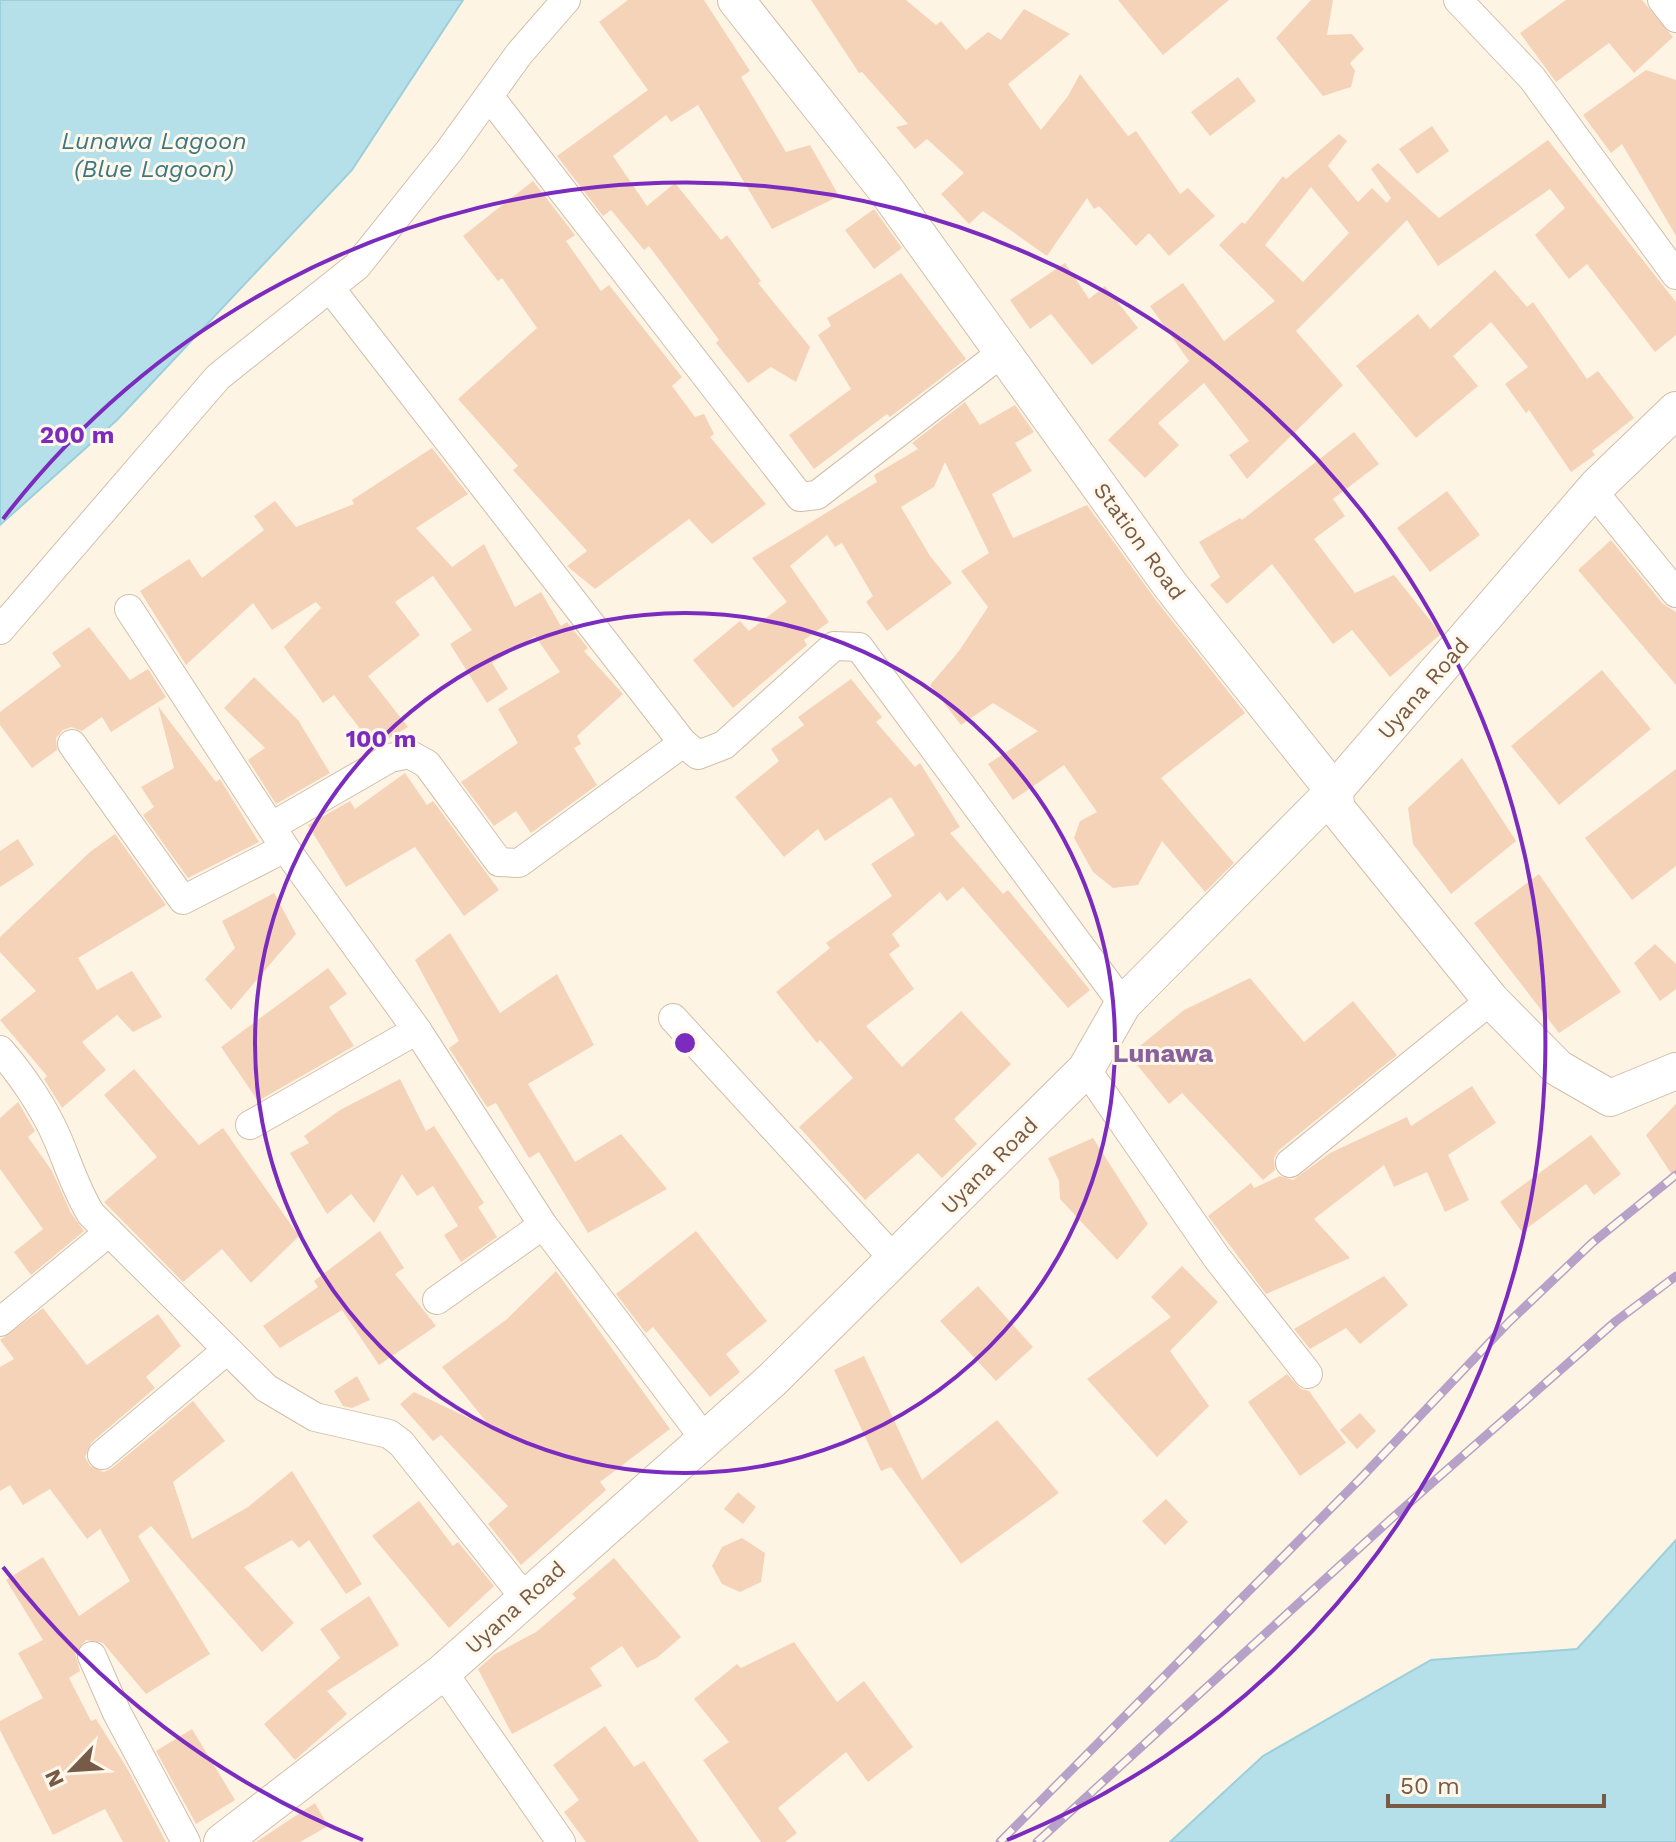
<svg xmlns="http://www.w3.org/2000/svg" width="1676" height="1842" viewBox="0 0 1676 1842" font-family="'Work Sans',sans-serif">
<rect width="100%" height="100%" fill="#fef4e3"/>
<g fill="#b6e0e9" stroke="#9bcfdb" stroke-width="2">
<polygon points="0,0 463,0 352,170 117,420 0,525"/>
<polygon points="1676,1540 1676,1842 1170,1842 1263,1756 1431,1660 1577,1649"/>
</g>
<g fill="#f5d3b9" fill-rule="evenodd">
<polygon points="628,0 704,0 750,71 741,77 786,152 810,145 839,196 772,229 698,105 671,122 666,115 613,156 647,206 675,183 721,240 727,235 761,281 758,283 810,347 796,382 771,367 748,383 716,343 719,340 649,246 644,250 611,210 603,216 557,156 648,90 599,22"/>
<polygon points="811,0 906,0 936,25 941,21 966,50 988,32 1001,40 1024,9 1070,34 1008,84 1041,130 1068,96 1080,74 1128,136 1136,131 1180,194 1188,188 1215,216 1169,256 1149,233 1136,246 1099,206 1094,209 1087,198 1047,256 983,211 969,224 941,194 964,173 927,139 915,149 896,127 908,124 862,72 859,73"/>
<polygon points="1118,0 1229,0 1163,55"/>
<polygon points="1311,0 1333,0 1327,35 1352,34 1364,49 1350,63 1355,71 1351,87 1323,96 1276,38"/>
<polygon points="1566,0 1642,0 1673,37 1634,73 1609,43 1556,82 1520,33"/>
<polygon points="1646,70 1676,80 1676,236 1622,144 1611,153 1583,115"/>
<polygon points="1238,77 1256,101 1210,136 1191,112"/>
<polygon points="1432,126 1449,151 1417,174 1399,149"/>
<path d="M1339 134 1347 141 1328 166 1358 202 1372 188 1387 203 1391 198 1371 169 1378 163 1439 218 1548 140 1676 302V335L1655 352 1587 264 1569 279 1535 235 1565 208 1550 189 1438 266 1407 220 1296 331 1343 385 1247 479 1229 455 1249 441 1204 383 1158 423 1179 445 1145 478 1108 440 1189 361 1150 306 1183 283 1224 341 1275 301 1219 245 1242 222 1245 224 1283 176 1286 179ZM1311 187 1349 233 1303 282 1265 245Z"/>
<polygon points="533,181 575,235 566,241 601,291 609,285 682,377 672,386 695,417 704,414 714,434 710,437 766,504 712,544 689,519 595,589 567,566 587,551 513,470 518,466 458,399 537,328 502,278 498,281 463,236"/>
<polygon points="874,209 902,248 874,269 845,230"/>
<polygon points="1065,263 1089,299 1105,286 1138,328 1092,365 1051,314 1030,329 1010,300"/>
<polygon points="1495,270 1527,307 1533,302 1587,379 1598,371 1634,418 1592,451 1595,455 1571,472 1529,410 1526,413 1505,384 1528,367 1491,322 1453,356 1478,386 1416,438 1356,366 1418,314 1430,329"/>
<polygon points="901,273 966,359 890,417 887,414 814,469 789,435 851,389 818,335 831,326 827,318"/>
<polygon points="965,402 980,425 1015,405 1034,432 1015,443 1032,471 992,494 1013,538 1087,505 1155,599 1245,713 1161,778 1234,863 1205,892 1162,841 1138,885 1113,888 1093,872 1074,838 1080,821 1097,812 1064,765 1013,800 988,764 1038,731 993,703 961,725 930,685 959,651 988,607 961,571 989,553 945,462 934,487 901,507 930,556 952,583 887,631 866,602 873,596 842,543 835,547 827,535 790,566 829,622 804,640 807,645 733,708 693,660 740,621 749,631 787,602 752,558 877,482 874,475 918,449 912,443"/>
<polygon points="1354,432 1379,464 1333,499 1345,516 1314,539 1355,593 1394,575 1441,634 1390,677 1352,630 1333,644 1272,564 1227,604 1210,585 1220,577 1199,542 1240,518 1242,520"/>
<polygon points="432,448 468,494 416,528 452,567 484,544 515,607 541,592 561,626 567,622 588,648 584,651 623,694 577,736 581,744 574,748 597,785 531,833 516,811 494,826 461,782 518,743 498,709 560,672 535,636 492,663 508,689 487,703 450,644 472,630 433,576 395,602 420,635 368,676 408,727 374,747 334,695 323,703 284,647 321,608 316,602 272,630 253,603 186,665 140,591 189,559 202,578 264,530 254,516 275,501 296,527 354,504 352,500"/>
<polygon points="1447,491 1480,535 1430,572 1397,528"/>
<polygon points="1611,540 1663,604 1676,612 1676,685 1578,570"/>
<polygon points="89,627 130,680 148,669 166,697 111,732 102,717 82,731 71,727 63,730 56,738 57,750 32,768 0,725 0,712 61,666 52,653"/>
<polygon points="1602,670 1651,729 1559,805 1511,746"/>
<polygon points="254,677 298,720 330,773 276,804 248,760 265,748 224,708"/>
<polygon points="851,679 882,717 876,722 915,767 920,763 960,827 950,833 1003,894 1008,890 1090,990 1068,1008 963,887 947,901 940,892 892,934 900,946 889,954 914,989 866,1026 902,1067 961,1011 1011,1064 954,1119 977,1144 942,1178 918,1153 865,1200 799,1127 853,1078 820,1040 817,1043 776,992 830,948 826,943 892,896 871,864 915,835 891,797 825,841 818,829 784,857 735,797 779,761 771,749 804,725 798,717"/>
<polygon points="158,706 216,782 220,779 259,842 188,878 143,815 154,807 141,787 174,768"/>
<polygon points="1462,758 1516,841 1451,894 1413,844 1408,808"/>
<polygon points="1676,769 1676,866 1632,900 1585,838"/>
<polygon points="405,773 427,805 433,801 499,890 464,916 415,847 346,887 308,825 350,801 355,809"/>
<polygon points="115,834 166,905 78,958 97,990 132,971 162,1017 133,1032 117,1015 82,1042 106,1070 62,1108 44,1079 47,1076 0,1020 36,991 0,952 0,937 90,852"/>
<polygon points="18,839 34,865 0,887 0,851"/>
<polygon points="1539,874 1621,992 1559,1033 1474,923"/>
<polygon points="274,893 296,934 231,1010 205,979 235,948 222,921"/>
<polygon points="450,933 500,1013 557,974 594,1045 528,1084 575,1162 621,1134 667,1189 588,1233 539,1152 529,1158 496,1103 487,1107 449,1048 459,1041 415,960"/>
<polygon points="1655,944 1676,964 1676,989 1660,1001 1634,963"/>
<polygon points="328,968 347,994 329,1007 354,1046 258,1101 221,1047"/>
<polygon points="1250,978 1304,1042 1353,1001 1397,1055 1279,1150 1274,1158 1275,1170 1263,1180 1182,1093 1169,1104 1129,1055 1184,1010"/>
<polygon points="134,1069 199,1145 223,1128 299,1236 251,1283 222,1249 183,1282 104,1202 157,1157 104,1095"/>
<polygon points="400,1079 426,1131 434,1126 484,1203 478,1207 497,1237 461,1262 444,1235 458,1226 433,1186 417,1196 402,1174 374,1223 351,1194 327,1214 290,1153 309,1143 304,1136 340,1110"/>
<polygon points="1472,1086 1496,1123 1448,1155 1469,1200 1445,1212 1427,1172 1394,1187 1384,1165 1314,1219 1350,1258 1266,1294 1208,1216 1251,1183 1254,1188 1280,1176 1293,1180 1330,1153 1407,1117 1411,1126"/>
<polygon points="18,1102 35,1131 28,1137 52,1171 71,1213 84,1231 31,1275 14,1252 43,1229 0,1169 0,1118"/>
<polygon points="1676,1104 1676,1181 1646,1135"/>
<polygon points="1591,1135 1621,1174 1594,1195 1586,1184 1522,1232 1500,1202"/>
<polygon points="1093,1138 1148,1224 1117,1260 1060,1199 1059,1181 1048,1158"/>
<polygon points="380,1231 404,1268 395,1274 436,1326 379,1365 342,1310 280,1348 263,1326 318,1287 314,1281"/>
<polygon points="696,1231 767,1321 726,1354 740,1372 710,1397 653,1327 646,1333 616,1294"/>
<polygon points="1182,1266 1218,1302 1170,1351 1209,1406 1157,1457 1087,1379 1171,1317 1151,1297"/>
<polygon points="556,1271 670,1429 600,1482 606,1490 521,1565 488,1524 508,1506 441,1435 433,1441 400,1404 414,1392 492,1429 442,1367 507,1319"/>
<polygon points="1384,1276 1408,1305 1360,1344 1346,1328 1310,1349 1294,1329"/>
<polygon points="978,1286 1033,1347 996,1381 940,1321"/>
<polygon points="43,1308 87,1365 158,1314 181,1346 146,1377 155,1388 91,1443 85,1457 90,1466 104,1472 112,1468 193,1401 225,1441 173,1482 192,1539 248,1507 292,1471 362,1584 346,1594 309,1540 299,1548 292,1540 244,1567 294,1623 262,1652 151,1526 138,1536 210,1654 146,1694 103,1643 86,1640 75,1653 80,1671 69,1678 91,1721 96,1719 127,1768 166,1842 123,1842 105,1809 53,1835 0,1730 0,1721 43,1698 18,1653 43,1640 6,1580 43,1557 79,1616 130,1581 100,1529 87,1539 50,1489 23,1505 10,1485 0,1491 0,1367 14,1359 0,1340"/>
<polygon points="864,1356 922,1480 997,1420 1059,1493 961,1564 891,1467 881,1471 834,1370"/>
<polygon points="1287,1374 1301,1389 1309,1391 1346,1443 1300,1476 1248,1402"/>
<polygon points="357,1376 370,1400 352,1408 343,1406 334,1391"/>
<polygon points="1360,1413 1376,1431 1357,1449 1340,1430"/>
<polygon points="738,1492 756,1507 743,1524 724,1509"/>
<polygon points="1166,1499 1188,1522 1165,1545 1142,1521"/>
<polygon points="419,1501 453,1546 458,1542 494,1586 449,1628 372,1536"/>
<polygon points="742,1538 765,1553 761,1582 740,1592 722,1584 712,1566 722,1547"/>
<polygon points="614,1558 681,1637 658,1657 637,1668 622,1646 590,1668 602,1686 512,1734 478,1669 495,1654 536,1632 576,1598 572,1594"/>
<polygon points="369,1596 399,1645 327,1691 347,1714 295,1760 264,1724 340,1658 320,1629"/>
<polygon points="794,1642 837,1702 864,1681 913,1747 868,1782 846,1752 778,1808 797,1833 785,1842 761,1842 703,1760 729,1742 694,1699 737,1664 741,1668"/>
<polygon points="605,1726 634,1767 644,1761 699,1842 586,1842 564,1812 579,1800 553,1765"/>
<polygon points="192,1729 235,1800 196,1824 156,1751"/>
<polygon points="315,1803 328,1826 300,1842 256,1842"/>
</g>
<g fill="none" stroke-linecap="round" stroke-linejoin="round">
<defs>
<g id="minor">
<polyline points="1458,0 1532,78 1676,275"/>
<polyline points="1662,0 1676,18"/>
<polyline points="489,96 800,497 817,495 1004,351"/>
<polyline points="330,288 683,743 698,755 724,745 834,646 859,647 1123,1004"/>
<polyline points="1597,486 1594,492 1676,593"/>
<polyline points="129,609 285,848 417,1030 543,1225 704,1438"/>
<polyline points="0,630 218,377 357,266 449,151 519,54 566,0"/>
<polyline points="72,744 183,900 285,848"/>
<polyline points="272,826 390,758 409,754 427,764 499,862 519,863 683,743"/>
<polyline points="673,1018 894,1259"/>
<path d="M0 1050C22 1075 45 1109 58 1140 69 1166 76 1190 91 1214L266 1388 315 1417 389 1434 401 1443 525 1598"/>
<polyline points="1086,1069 1217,1258 1308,1374"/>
<polyline points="250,1125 417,1030"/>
<polyline points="1290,1163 1491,1000"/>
<polyline points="437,1300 543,1225"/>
<polyline points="0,1322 109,1232"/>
<polyline points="102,1455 227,1350"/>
<polyline points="92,1656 117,1713 186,1842"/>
<polyline points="443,1672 561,1842"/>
</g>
<g id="tertiary">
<polyline points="736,0 886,190 1171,586 1334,791 1337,809 1491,1000 1558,1068 1610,1098 1676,1071"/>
<polyline points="222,1842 443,1672 772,1380 1086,1069 1123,1004 1334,791 1597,486 1676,410"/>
</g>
</defs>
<use href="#minor" stroke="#d2beab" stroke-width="30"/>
<use href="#tertiary" stroke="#d2beab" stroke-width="38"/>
<use href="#minor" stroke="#fff" stroke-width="28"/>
<use href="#tertiary" stroke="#fff" stroke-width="36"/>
<defs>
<g id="rail">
<polyline points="1000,1842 1360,1479 1509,1322 1592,1243 1676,1175"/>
<polyline points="1037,1842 1391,1519 1616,1321 1676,1276"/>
</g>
</defs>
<use href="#rail" stroke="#b7a1c8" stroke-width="9"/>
<use href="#rail" stroke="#fff8eb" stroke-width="6" stroke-dasharray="18" stroke-linecap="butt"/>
</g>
<g fill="none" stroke="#7b2cbf" stroke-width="4">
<circle cx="685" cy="1043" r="430"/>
<path d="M363 1840A860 860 0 0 1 3 1567M3 519A860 860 0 1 1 1007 1840"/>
</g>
<g text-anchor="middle" stroke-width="6" stroke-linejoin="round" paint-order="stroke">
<g font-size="22" fill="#775a47" stroke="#fff8eb">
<text transform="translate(1140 541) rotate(54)" y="8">Station Road</text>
<text transform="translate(1423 688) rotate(-49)" y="8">Uyana Road</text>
<text transform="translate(989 1165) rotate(-45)" y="8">Uyana Road</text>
<text transform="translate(515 1607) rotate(-42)" y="8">Uyana Road</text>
</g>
<g font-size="24" font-style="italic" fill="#3c7785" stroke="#fff8eb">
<text x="154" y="149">Lunawa Lagoon<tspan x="154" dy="28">(Blue Lagoon)</tspan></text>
</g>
<g font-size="26" font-weight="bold" fill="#8a629b" stroke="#fff8eb">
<text x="1163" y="1062">Lunawa</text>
</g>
</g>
<circle cx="685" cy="1043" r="12" fill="#7b2cbf" stroke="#fff8eb" stroke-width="4"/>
<g font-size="24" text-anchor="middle" font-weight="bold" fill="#7b2cbf" stroke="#fff8eb" stroke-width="6" stroke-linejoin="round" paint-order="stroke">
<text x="77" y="443">200 m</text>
<text x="381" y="747">100 m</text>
</g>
<g transform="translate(72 1770) rotate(245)" stroke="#fff8eb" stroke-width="6" paint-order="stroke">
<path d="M0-6L14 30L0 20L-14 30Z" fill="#775a47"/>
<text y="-12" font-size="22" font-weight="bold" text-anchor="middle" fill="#775a47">N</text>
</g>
<path d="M1388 1794v12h216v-12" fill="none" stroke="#775a47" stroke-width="4"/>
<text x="1400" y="1794" font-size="24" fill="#775a47" stroke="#fff8eb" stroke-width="6" paint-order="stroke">50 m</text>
</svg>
